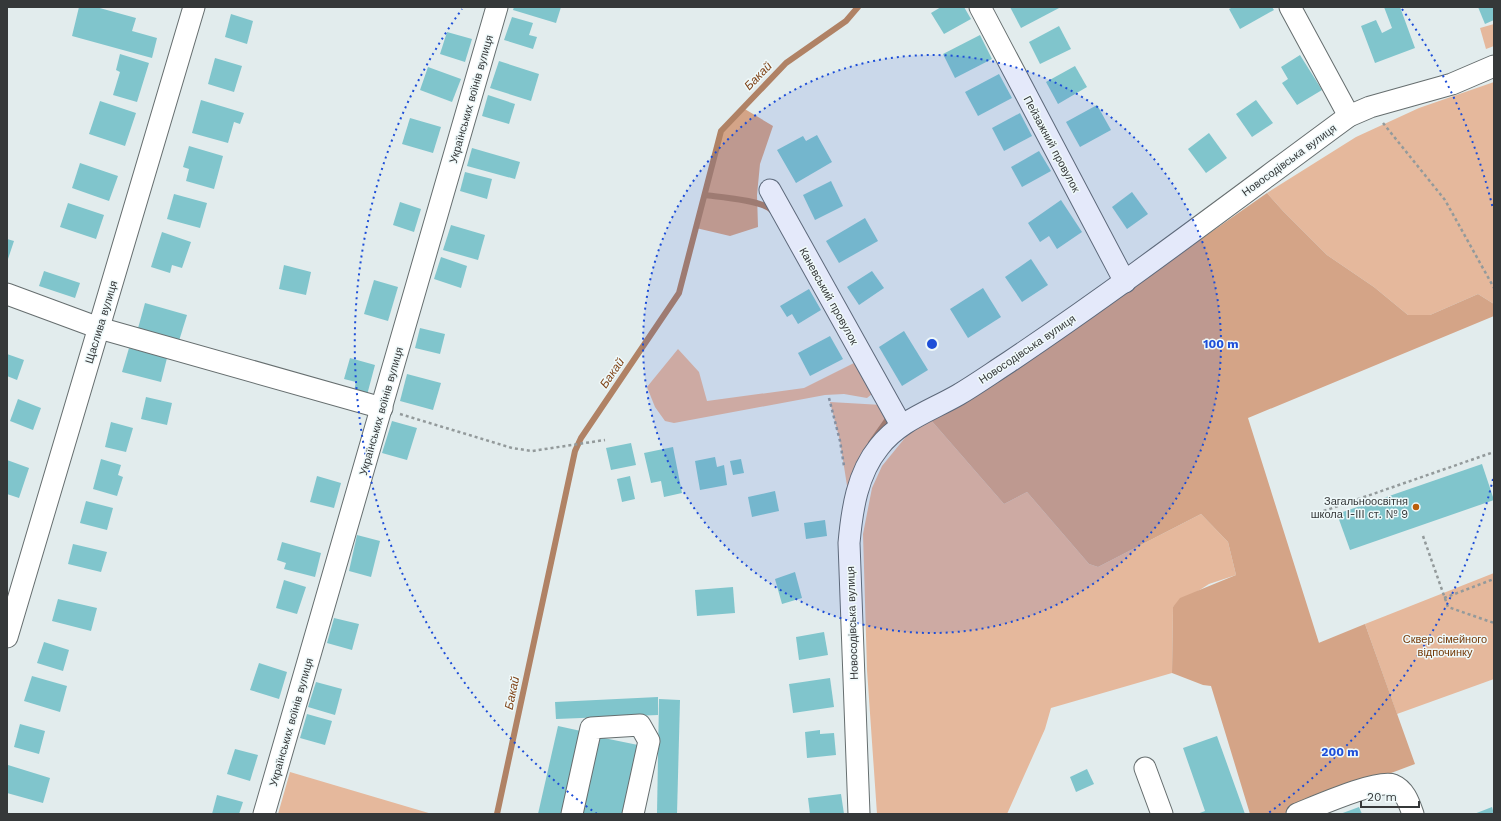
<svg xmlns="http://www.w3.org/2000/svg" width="1501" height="821" viewBox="0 0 1501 821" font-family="'Work Sans',sans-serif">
<rect width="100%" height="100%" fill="#e2eced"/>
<g fill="#e5b89c">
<polygon points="1494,24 1494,46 1486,49 1480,28"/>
<polygon points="1494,82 1494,304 1478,294 1430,315 1408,315 1374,287 1327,255 1283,211 1267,193 1356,137 1419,108"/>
<polygon points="678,349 699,372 707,401 804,388 854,363 872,394 867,398 844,394 825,395 674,423 665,421 655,407 647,387"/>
<path d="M830 402 882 405 888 419C870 441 859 465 848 492L840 441Z"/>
<polygon points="930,419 1004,504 1027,492 1089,564 1098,567 1201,514 1228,542 1236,575 1209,584 1173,607 1172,673 1051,708 1045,729 1007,814 877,814 867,670 863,534 872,488 882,466 913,428"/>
<polygon points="1494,573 1494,679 1397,714 1365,624"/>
<polygon points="290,772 432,814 278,814"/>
</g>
<g fill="#d4a487">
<polygon points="743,108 773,126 760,164 757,195 758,227 730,236 696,228 721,131"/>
<polygon points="1267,193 1283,211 1327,255 1374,287 1408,315 1430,315 1478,294 1494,304 1494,316 1248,418 1319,643 1272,662 1365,624 1415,764 1282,814 1250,814 1211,686 1203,685 1172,673 1173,607 1180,598 1236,575 1228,542 1201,514 1098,567 1089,564 1027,492 1004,504 930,419 1154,272"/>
</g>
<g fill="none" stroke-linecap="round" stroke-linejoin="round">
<g stroke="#b08265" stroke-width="6">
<path d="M705 195C719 197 765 200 772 211"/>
<polyline points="871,443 888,419 886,414"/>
<polyline points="497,814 575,451 581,438 679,293 721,131 786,63 846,21 858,7"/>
</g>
</g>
<g fill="#80c5cc">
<polygon points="79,7 96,7 136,18 132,31 157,38 152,58 72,36"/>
<polygon points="514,7 561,7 556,23 513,10"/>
<polygon points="941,7 964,7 971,19 944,34 931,13"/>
<polygon points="1010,7 1061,7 1021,28"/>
<polygon points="1233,7 1272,7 1274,10 1240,29 1229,9"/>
<polygon points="1384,7 1400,7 1415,48 1375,63 1361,26 1376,20 1382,33 1392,28"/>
<polygon points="1478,7 1494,7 1494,20 1485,24"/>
<polygon points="231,14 253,21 247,44 225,37"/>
<polygon points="512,17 533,23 529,35 537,37 533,49 504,40"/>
<polygon points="1059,26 1071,49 1040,64 1029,42"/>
<polygon points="447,32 472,39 465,62 440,54"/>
<polygon points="980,35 992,59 955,78 943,54"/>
<polygon points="120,54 149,63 137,102 113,95 120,72 116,70"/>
<polygon points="1300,55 1322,90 1297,105 1282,83 1288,79 1281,67"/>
<polygon points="215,58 242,66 234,92 208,84"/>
<polygon points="499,61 539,74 531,101 490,88"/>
<polygon points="1075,66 1087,87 1058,104 1046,82"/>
<polygon points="428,67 461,79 452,102 420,90"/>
<polygon points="999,74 1012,98 978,116 965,92"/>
<polygon points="488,95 515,104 509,124 482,116"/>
<polygon points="201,100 244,113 240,124 234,122 228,143 192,133"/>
<polygon points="1256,100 1273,123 1252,137 1236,114"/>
<polygon points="100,101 136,113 125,146 89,134"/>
<polygon points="1097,105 1111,130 1080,147 1066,122"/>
<polygon points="1020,113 1032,136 1004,151 992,128"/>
<polygon points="410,118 441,127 433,153 402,144"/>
<polygon points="1209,133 1227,158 1206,173 1188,149"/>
<polygon points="817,135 832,162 796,183 777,150 803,136 806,141"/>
<polygon points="189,146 223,156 214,189 186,181 189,169 183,167"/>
<polygon points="472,148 520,162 515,179 467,166"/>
<polygon points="1039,151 1051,171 1022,187 1011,167"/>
<polygon points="80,163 118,176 109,201 72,188"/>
<polygon points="465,172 492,179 487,199 460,191"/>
<polygon points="831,181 843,206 815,220 803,195"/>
<polygon points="1132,192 1148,214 1127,229 1112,207"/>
<polygon points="174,194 207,203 200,228 167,219"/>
<polygon points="1061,200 1082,232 1057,249 1049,236 1040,242 1028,223"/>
<polygon points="400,202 421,209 414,232 393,225"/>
<polygon points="68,203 104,215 96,239 60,227"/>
<polygon points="865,218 878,241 839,263 826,241"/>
<polygon points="451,225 485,235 478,260 443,250"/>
<polygon points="162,232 191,242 182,268 172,265 170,273 151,267"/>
<polygon points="7,239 14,241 7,262"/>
<polygon points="441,257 467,266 461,288 434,279"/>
<polygon points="1031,259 1048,285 1022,302 1005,277"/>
<polygon points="284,265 311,272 306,295 279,289"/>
<polygon points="44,271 80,283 75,298 39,286"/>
<polygon points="872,271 884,288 859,305 847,287"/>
<polygon points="374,280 398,287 388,321 364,314"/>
<polygon points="983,288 1001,317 968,338 950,309"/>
<polygon points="809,289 821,310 798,324 792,314 787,317 780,306"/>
<polygon points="145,303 187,315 178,344 137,332"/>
<polygon points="420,328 445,334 440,354 415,348"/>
<polygon points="904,331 928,370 902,386 879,347"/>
<polygon points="830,336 843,359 810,376 798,353"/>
<polygon points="129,348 167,358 161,382 122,372"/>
<polygon points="7,354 24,360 17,380 7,376"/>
<polygon points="350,358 375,365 367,395 354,391 356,382 344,379"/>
<polygon points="407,374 441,383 433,410 400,401"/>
<polygon points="146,397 172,403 167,425 141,419"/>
<polygon points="18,399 41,408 33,430 10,421"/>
<polygon points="392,421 417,428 407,460 382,453"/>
<polygon points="111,422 133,428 126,452 105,447"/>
<polygon points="631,443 636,465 611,470 606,448"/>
<polygon points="673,447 682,493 664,497 661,481 651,483 644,453"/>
<polygon points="715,457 717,467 724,465 727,485 700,490 695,461"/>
<polygon points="101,459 121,465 118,475 123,477 117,496 93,489"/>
<polygon points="741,459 744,473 733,475 730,461"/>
<polygon points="7,460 29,468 19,498 7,494"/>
<polygon points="1482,464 1494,500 1350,550 1337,514"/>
<polygon points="317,476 341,483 334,508 310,502"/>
<polygon points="630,476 635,499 622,502 617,479"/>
<polygon points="775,491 779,511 752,517 748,497"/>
<polygon points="86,501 113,508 107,530 80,523"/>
<polygon points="825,520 827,536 806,539 804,523"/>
<polygon points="357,535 380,541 371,577 349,571"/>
<polygon points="282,542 321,553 315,577 284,569 286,563 277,560"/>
<polygon points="73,544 107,552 101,572 68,564"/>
<polygon points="795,572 802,598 782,604 775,579"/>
<polygon points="284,580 306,587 297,614 276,608"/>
<polygon points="733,587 735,613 697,616 695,590"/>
<polygon points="58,599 97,608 91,631 52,621"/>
<polygon points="334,618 359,624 352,650 327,643"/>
<polygon points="824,632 828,655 799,660 796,637"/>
<polygon points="44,642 69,650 63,671 37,663"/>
<polygon points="259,663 287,672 279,699 250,690"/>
<polygon points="32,676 67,686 60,712 24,701"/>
<polygon points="830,678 834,707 793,713 789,684"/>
<polygon points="316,682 342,689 335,715 308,707"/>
<polygon points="658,697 658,715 556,719 555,702"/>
<polygon points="659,699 680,700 677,814 657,814"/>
<polygon points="307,714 332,721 325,745 300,738"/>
<polygon points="20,724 45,731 39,754 14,747"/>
<polygon points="558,726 581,731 562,814 538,814"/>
<polygon points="820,730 820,734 834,733 836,755 807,758 805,732"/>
<polygon points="1217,736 1245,814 1197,814 1205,811 1183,748"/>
<polygon points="599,737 638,745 622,814 581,814"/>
<polygon points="235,749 258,755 250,781 227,774"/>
<polygon points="8,765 50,778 43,803 7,793"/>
<polygon points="1087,769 1094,784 1076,792 1070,777"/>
<polygon points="841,794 844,814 810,814 808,798"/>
<polygon points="217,795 243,802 239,814 212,814"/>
<polygon points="1359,807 1362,814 1340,814"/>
<polygon points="1492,807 1494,814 1474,814"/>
</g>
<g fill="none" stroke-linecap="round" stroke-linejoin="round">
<defs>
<g id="minor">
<polyline points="980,7 1125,282"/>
<polyline points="1290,7 1349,116"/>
<polyline points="770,190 901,425"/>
<polyline points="7,294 99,328 382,408"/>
<polyline points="7,637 194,7"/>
<polyline points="1145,768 1162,814"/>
<polyline points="264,814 497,7"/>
<polyline points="572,814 591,728 640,725 649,741 633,814"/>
<path d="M859 814 849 543C852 510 857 474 879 447 899 421 930 411 958 395 975 385 992 373 1009 362 1125 284 1236 199 1349 116L1370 107 1452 84 1494 66"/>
<path d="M1297 814C1315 807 1378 779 1393 785 1405 790 1409 803 1413 814"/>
</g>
</defs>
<use href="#minor" stroke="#666e6f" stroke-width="23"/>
<g stroke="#939a9b" stroke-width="2.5" stroke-dasharray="3 3" stroke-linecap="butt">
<polyline points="1383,123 1445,200 1494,288"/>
<polyline points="829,398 840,441 844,466"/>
<polyline points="400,414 512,448 532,451 605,440"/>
<polyline points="1318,513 1494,452"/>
<polyline points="1423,536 1448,607 1494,623"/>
<polyline points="1444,598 1494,579"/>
</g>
<use href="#minor" stroke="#fff" stroke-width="21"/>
</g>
<circle cx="932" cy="344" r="289" fill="#1d4ed8" fill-opacity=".12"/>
<g fill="none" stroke="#1d4ed8" stroke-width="2" stroke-dasharray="2 4">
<circle cx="932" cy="344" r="289"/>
<path d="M1493 479A577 577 0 0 1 1267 814M597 814A577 577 0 0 1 462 9M1402 9A577 577 0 0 1 1493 209"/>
</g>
<circle fill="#ba5e0a" stroke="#eff9fa" stroke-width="1.5" cx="1416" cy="507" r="4"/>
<g text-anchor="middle" stroke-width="3" stroke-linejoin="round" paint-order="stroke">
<g font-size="11" fill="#353839" stroke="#eff9fa">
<text transform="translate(471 99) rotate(-74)" y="4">Українських воїнів вулиця</text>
<text transform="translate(1052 144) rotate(62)" y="4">Пейзажний провулок</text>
<text transform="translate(1289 160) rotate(-36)" y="4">Новосодівська вулиця</text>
<text transform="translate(829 296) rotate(61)" y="4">Каневський провулок</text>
<text transform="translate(101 322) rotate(-73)" y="4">Щаслива вулиця</text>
<text transform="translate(1027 349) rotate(-34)" y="4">Новосодівська вулиця</text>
<text transform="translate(381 411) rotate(-74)" y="4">Українських воїнів вулиця</text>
<text transform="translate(852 623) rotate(-92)" y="4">Новосодівська вулиця</text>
<text transform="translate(291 722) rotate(-74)" y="4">Українських воїнів вулиця</text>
</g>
<g font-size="11" fill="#353839" stroke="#eff9fa" text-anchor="end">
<text x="1408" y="505">Загальноосвітня<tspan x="1408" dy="13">школа І-ІІІ ст. № 9</tspan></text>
</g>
<g font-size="11" fill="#743907" stroke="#eff9fa">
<text x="1445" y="643">Сквер сімейного<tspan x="1445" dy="13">відпочинку</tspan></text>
</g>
<g font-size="12" font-style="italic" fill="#814519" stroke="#eff9fa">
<text transform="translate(758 76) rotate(-46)" y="4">Бакай</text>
<text transform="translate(612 373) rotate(-56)" y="4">Бакай</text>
<text transform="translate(512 693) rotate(-78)" y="4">Бакай</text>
</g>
</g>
<circle cx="932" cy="344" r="6" fill="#1d4ed8" stroke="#eff9fa" stroke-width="2"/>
<g font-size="12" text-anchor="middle" font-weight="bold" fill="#1d4ed8" stroke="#eff9fa" stroke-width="3" stroke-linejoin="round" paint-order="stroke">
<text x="1221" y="348">100 m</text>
<text x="1340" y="756">200 m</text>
</g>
<rect width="1501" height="821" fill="none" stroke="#353839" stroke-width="16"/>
<path d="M1361 801v6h58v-6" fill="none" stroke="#353839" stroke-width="2"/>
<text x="1367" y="801" font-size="12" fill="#353839" stroke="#eff9fa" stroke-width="3" paint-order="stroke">20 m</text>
</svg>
